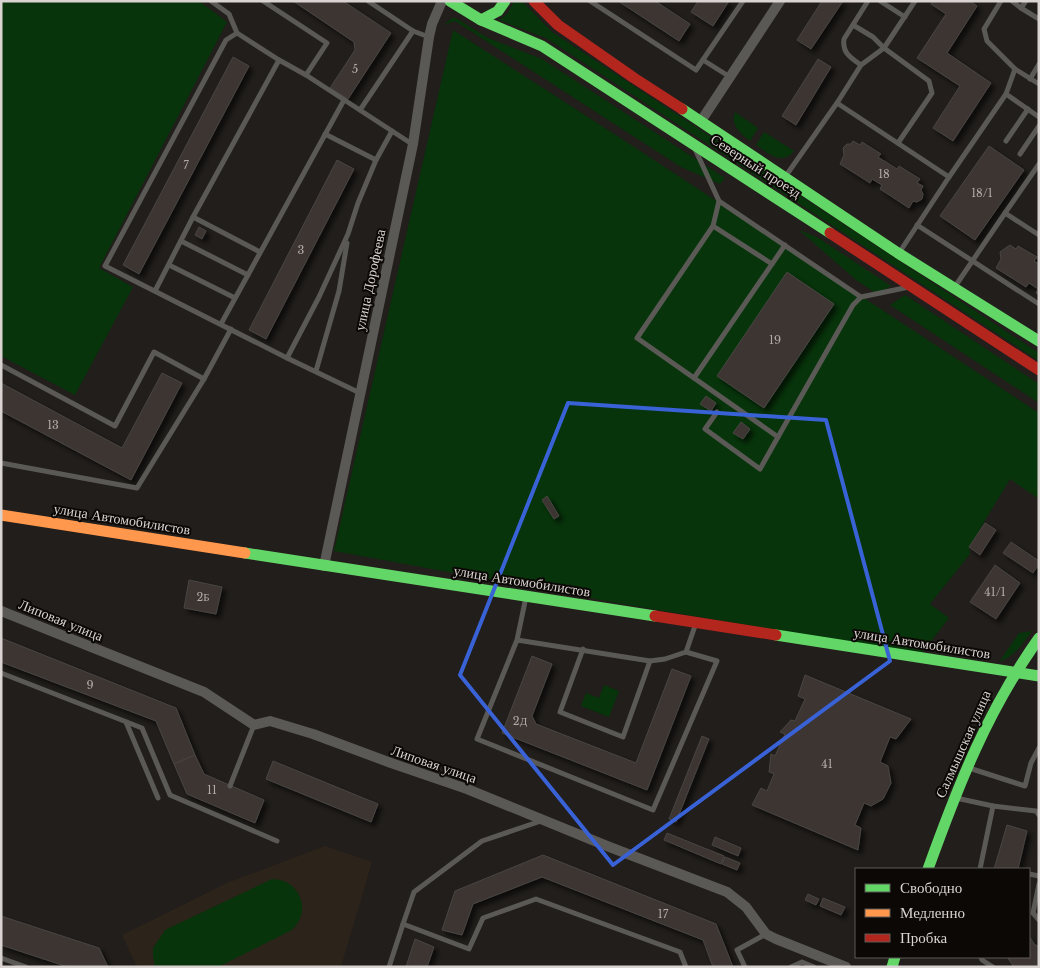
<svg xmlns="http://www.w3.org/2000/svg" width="1040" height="968" viewBox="0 0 1040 968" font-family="'Libre Baskerville',serif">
<defs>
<filter id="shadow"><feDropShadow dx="4" dy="4" stdDeviation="2.5" flood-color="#0009"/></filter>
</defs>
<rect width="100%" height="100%" fill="#211e1b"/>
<polygon fill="#2c231a" points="325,846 372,862 341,967 137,967 122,935 229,882"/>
<g fill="#07340a">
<polygon points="1,1 199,1 227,22 99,268 133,287 75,395 1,356"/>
<polygon points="514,1 522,1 552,32 1039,353 1039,361 546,38 499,20 508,13"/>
<polygon points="452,18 456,18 488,38 542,59 725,178 720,184 681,167 458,23 455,21 444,25"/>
<polygon points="453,30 625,141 1039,413 1039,499 1010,479 969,547 970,554 930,604 949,618 921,654 634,606 334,551"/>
<path d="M735 112 758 128 750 141C740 133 730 125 735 112Z"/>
<path d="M764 132 794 151C782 166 768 153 756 145Z"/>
<polygon points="799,230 817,237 891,286 877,294 856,280"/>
<polygon points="905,295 1039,384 1039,403 890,305"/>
<path d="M1032 631C1021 646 1016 655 999 662L1019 633Z"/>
<polygon points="604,685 619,691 609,717 581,706 586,693 599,698"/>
<path d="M272 879C301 879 313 914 290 931L218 967H155L153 957V948L165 930Z"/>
</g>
<g fill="#3c3631" stroke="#484543" filter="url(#shadow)">
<polygon points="293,1 343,1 391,33 348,99 330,88 355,50 354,42"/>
<polygon points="618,1 655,1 690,24 679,41"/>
<polygon points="698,1 729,1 713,26 691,12"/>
<polygon points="822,1 843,1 811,49 797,40"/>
<polygon points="932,1 970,1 977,6 947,53 991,83 953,141 933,128 960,86 917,58 946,14 931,4"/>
<polygon points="233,57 249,66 139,274 123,265"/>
<polygon points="818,59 831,67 796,125 782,116"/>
<polygon points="853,141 860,145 862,142 881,154 878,157 897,169 899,166 920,179 917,183 923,186 921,190 923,194 922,199 917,202 913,201 909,208 880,189 882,185 872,179 870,183 840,164 844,155 843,148 847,144 851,144"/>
<polygon points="989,146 1024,170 975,240 940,216"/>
<polygon points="337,160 354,169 266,339 249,330"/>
<polygon points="199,227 206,231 202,239 195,235"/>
<polygon points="1010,245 1016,249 1018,246 1037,257 1034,261 1039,264 1039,295 1036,293 1038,289 1029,283 1026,287 996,268 1001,259 1000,252"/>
<polygon points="787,272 834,304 764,408 717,376"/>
<polygon points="162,373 182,383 131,480 1,411 1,383 122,448"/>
<polygon points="706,396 716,403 711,411 700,404"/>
<polygon points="741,422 750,429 743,439 733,433"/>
<polygon points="547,496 559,516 554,519 542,500"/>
<polygon points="985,523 996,530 980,555 969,547"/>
<polygon points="1011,542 1039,561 1039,564 1033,573 1003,553"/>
<polygon points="995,565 1020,583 996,619 970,602"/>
<polygon points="189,580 222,587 216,614 184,608"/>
<polygon points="1,638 176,708 195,755 174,764 156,721 1,662"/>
<polygon points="532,656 552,664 532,716 536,724 636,763 672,669 691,676 647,790 502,733"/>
<polygon points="805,675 911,719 896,739 890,737 880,762 888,766 891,783 883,799 871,806 864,803 855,825 861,828 858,850 752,805 761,788 767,791 774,774 769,772 771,754 775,756 785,734 780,732 791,720 795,721 805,699 798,696"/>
<polygon points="702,736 709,739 676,822 669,819"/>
<polygon points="195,755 204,774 264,800 255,823 187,794 174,764"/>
<polygon points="273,761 378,804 371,822 266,779"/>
<polygon points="1007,825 1027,831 1018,869 994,869"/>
<polygon points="667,833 724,856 721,864 664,840"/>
<polygon points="715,837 741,848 738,856 712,845"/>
<polygon points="543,855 716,924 733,967 713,967 703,940 542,877 473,904 462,935 442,930 455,891"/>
<polygon points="725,857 740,863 737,870 722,864"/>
<polygon points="808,894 819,899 816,905 805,900"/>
<polygon points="823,898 845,907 841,915 820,906"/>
<polygon points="1,916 99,948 108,967 68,967 1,945"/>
<polygon points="1029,936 1035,945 1039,946 1039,967 1014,967 1007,957 1029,957"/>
<polygon points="415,939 434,947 427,967 406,967"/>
</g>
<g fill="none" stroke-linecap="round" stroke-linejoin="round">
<g stroke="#5b5956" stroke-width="5">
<polyline points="211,1 229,14 237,33"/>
<polyline points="263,1 327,43 306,75 412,144"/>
<polyline points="368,1 413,31 429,37"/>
<polyline points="590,1 696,70 743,1"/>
<polyline points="880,1 905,17"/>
<polyline points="1012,1 1021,8"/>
<polyline points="1026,1 1021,8 1039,19"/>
<polyline points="853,25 873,37 884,48 929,81 932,93 898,143"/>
<polyline points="703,60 730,77"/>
<polyline points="861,65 884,48 915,1"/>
<polyline points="1015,69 1039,84"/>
<polyline points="306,75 279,60 237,33 226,40 105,266 287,358 360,393"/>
<polyline points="1030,79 1039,64"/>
<polyline points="1006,94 1039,117"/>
<path d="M837 103 861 65C851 58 842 53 844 39L868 1"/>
<polyline points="360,110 413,31"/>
<polyline points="325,134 376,160"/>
<polyline points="1006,141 1028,109"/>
<polyline points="695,149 719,201 713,226 637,338 778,437 853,305 861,297 909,287"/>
<polyline points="1020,154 1039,126"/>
<polyline points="785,177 837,103 949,177 899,253"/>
<polyline points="949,177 1006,94 1015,69 987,41 984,29 1001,1"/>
<polyline points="719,201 861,297"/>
<polyline points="1005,213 1039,164"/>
<polyline points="193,217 260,252"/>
<polyline points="917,225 1039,304"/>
<polyline points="713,226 772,264"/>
<polyline points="181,241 248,275"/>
<polyline points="169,265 235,298"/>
<polyline points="954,288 1005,213 1039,235"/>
<polyline points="155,291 193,217 279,60"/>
<polyline points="221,324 344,100"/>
<polyline points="287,358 319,297 348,234 358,203 376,160 392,131"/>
<polyline points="1,365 115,426 154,352 204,379 231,329"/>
<polyline points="316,371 339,291 347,243"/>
<polyline points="694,378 785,245"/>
<polyline points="717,412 705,429 760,469 778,437"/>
<polyline points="1,463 137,488 204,379"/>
<polyline points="517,640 650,661 665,659 686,652 717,661 653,810 477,739 517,640 526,597"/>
<polyline points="583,649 560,712 623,737 650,661"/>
<polyline points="686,652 696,623"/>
<polyline points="1,673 142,728 170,795 277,841"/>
<polyline points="126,722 158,798"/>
<polyline points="969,768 1025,786 1031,763 1039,748"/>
<polyline points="230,786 254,725"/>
<polyline points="956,798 993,806 1036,811 1039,815"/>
<polyline points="980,869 993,806"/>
<polyline points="1029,874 1039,876"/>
<polyline points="1039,884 1033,913 1039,920"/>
<polyline points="403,924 414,892 482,841 541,821"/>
<polyline points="981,957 982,960 993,967"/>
<polyline points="1,958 26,967"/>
<polyline points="389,967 403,924 469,949 483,918 536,899 680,952 686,967"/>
<polyline points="745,967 737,950 766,934"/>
<polyline points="791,967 802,962 814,967"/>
</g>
<g stroke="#5b5956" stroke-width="10">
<polyline points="701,121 780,1"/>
<polyline points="324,566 413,144 429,37 432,24 442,1"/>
<polyline points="1,611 204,692 254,725 270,721 313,734 391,763 467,789 607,846 727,892 746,907 766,934 776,939 846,967"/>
</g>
<g stroke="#63d668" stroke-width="11">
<polyline points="450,1 481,20 542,46 830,233"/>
<polyline points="481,20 498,11 505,1"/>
<polyline points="682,109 898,253 1039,341"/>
<polyline points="245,553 655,616"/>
<polyline points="776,635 1039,676"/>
<path d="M928 869C958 786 987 711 1039 638"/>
<polyline points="892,967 895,957"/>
</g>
<polyline stroke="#ff974d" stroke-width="11" points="1,515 245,553"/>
<g stroke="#b3261e" stroke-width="11">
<polyline points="534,1 558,25 634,78 682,109"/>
<polyline points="830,233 1039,370"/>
<polyline points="655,616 776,635"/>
</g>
</g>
<path fill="none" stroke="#3962d7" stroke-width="4" stroke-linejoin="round" d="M568 403 826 420 890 661 613 865 460 675Z"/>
<g text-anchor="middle" stroke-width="4" stroke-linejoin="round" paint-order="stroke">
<g font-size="11" fill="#b2aca9">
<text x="355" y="73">5</text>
<text x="186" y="169">7</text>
<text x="884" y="178">18</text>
<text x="982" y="197">18/1</text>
<text x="301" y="254">3</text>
<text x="775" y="344">19</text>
<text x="53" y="429">13</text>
<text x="995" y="596">41/1</text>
<text x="203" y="601">2Б</text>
<text x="90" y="689">9</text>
<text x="520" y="725">2Д</text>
<text x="827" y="768">41</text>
<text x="212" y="794">11</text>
<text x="663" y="918">17</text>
</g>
<g font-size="14" fill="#d9d4d1" stroke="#0b0806">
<text transform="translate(756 166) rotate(33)" y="5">Северный проезд</text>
<text transform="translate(370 280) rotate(-78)" y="5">улица Дорофеева</text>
<text transform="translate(122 519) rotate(9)" y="5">улица Автомобилистов</text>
<text transform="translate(522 581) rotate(9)" y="5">улица Автомобилистов</text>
<text transform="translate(61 620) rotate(22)" y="5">Липовая улица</text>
<text transform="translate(922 643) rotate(9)" y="5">улица Автомобилистов</text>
<text transform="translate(963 744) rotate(-66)" y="5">Салмышская улица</text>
<text transform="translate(434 764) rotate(19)" y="5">Липовая улица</text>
</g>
</g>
<rect width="1040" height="968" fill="none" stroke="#d9d4d1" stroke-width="5"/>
<rect x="855" y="868" width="175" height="90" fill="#0b0806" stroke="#5d5a57"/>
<rect x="865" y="884" width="25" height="8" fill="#63d668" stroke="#5d5a57"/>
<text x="900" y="893" font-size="15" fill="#d9d4d1">Свободно</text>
<rect x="865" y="909" width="25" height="8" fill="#ff974d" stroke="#5d5a57"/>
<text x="900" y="918" font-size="15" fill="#d9d4d1">Медленно</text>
<rect x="865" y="934" width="25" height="8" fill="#b3261e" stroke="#5d5a57"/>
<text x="900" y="943" font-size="15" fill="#d9d4d1">Пробка</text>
</svg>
